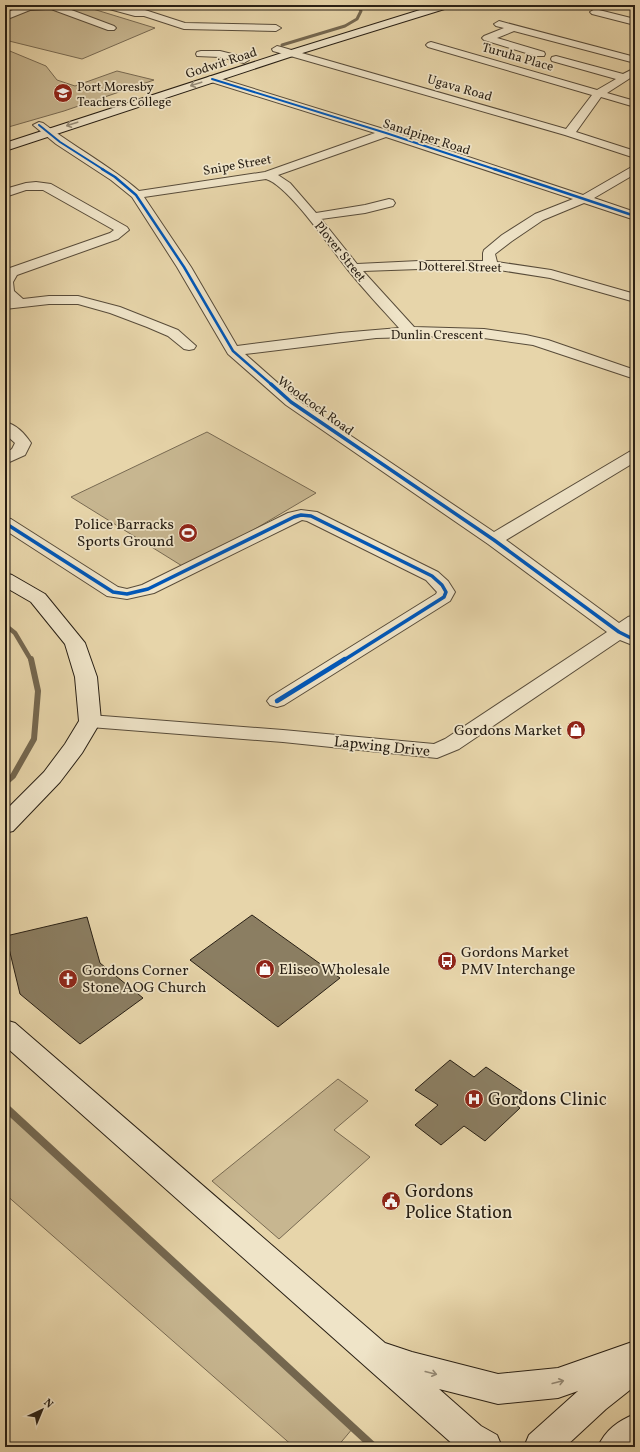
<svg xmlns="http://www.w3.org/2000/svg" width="640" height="1452" viewBox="0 0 640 1452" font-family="Vollkorn,serif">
<rect width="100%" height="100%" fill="#e7d5aa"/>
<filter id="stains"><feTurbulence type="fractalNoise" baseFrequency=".005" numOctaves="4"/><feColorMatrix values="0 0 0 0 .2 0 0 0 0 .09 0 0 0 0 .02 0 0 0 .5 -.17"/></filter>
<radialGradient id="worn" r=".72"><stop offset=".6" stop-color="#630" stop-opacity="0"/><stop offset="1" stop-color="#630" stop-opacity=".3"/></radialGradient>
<g fill="#c7b690" stroke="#786a52">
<polygon points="5,5 80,5 155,28 82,59 5,40"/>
<polygon points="5,49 46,66 57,80 75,86 117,71 154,80 64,111 5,128"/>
<polygon points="207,432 316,493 187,569 71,497"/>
<polygon points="338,1079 368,1101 334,1130 370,1157 279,1239 212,1181"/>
<polygon points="5,1107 353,1428 337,1447 294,1447 5,1194"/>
</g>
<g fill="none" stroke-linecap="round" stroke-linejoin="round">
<polyline stroke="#74674f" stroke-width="3" points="282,45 345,26 357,19 361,11 358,5"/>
<polyline stroke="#74674f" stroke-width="4.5" points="5,625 15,633 31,660"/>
<polyline stroke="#74674f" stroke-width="6" points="5,783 13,776 34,739 38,691 31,659"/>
<polyline stroke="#74674f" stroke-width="8" points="5,1107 374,1447"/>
</g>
<g fill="#8b7e62" stroke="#281f14">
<polygon points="252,915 340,978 278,1027 190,960"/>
<polygon points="87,917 100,963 143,998 80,1044 20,994 6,936"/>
<polygon points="450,1060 474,1077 486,1067 526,1094 515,1104 520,1108 485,1141 464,1126 441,1145 415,1125 438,1105 415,1090"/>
</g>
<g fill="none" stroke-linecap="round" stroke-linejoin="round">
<defs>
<g id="minor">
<polygon points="26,5 58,5 114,26 116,28 114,30 108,30 51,9 30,10 5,20 5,13"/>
<polygon points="100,5 116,5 135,10 145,10 185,23 276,25 281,28 276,31 184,29 144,16 135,16 102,7"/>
<polygon points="595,9 635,19 635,25 592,14 590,12"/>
<polygon points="499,21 635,57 635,63 514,31 497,38 544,52 545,54 544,56 536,56 484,40 482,38 484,36 504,28 496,26 494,24"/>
<polygon points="431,42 597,90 616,79 552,61 551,59 552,57 556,56 623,74 635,68 635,75 607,93 635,101 635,107 601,97 576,132 635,151 635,158 565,135 273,51 272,49 277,46 281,47 566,129 592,95 428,47 426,45 428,43"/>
<polygon points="201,51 220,51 248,58 249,60 244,63 220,57 197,56 196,54 197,52"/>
<path d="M212 76 390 131 583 195 635 165V174L594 198 635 212V220L584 203 543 220 512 241 495 254 497 262 551 270 635 294V302L550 278 493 269H419L363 271 414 327 484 329 526 335 548 340 635 370V379L533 345 484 338 448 336 376 338 245 354 296 399 494 532 629 452 635 450V462L506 540 619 623 628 617 635 615V629L632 631 635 633V646L620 640 459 749 437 758 283 742 90 727 83 725 80 721 83 717 90 715 283 730 434 744 445 739 607 632 488 544 286 405 228 354 177 267 132 197 111 180 56 144 33 125 39 122 43 123C74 147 109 165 139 191L265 172 375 133 208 81 207 79 208 77ZM386 137 573 199 535 214 502 235 484 250 483 253V261H419L357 264 321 219 365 213 393 206 395 203 393 200 389 199 365 205 316 213 290 183 278 175ZM266 179C289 186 331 249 348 270 364 290 382 309 399 328L340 333 237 346 191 267 144 197Z"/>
<polygon points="36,182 51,184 127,227 129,230 118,239 17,275 13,282 14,291 23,299 49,296 78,296 120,307 178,330 196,346 194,349 189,350 184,349 168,336 147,327 110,313 78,304 49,304 5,309 5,301 8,301 5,297 5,273 7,269 110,233 114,230 43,190 26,190 5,197 5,189 26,183"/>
<path d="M5 422C17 425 24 433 31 443L25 455 5 464V453L12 449 15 443 5 434Z"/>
<polygon points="301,510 317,512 438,572 448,581 455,592 450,601 284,705 277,707 270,705 267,701 270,697 436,594 437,592 426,580 307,521 302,520 154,593 127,599 107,596 5,530 5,518 11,519 118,587 127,589 142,585 288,513"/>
</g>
<g id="secondary">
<polygon points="436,5 452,5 451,7 296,55 5,151 5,143 288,51"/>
<polygon points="5,573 12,575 45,594 85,643 97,677 101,721 82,753 60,782 13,831 5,833 5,811 44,772 65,744 79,721 75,677 65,644 31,602 5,587"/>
<polygon points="5,1020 15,1023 385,1343 412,1352 498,1374 558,1368 635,1341 635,1386 606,1409 565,1447 524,1447 529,1435 578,1391 558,1398 498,1404 439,1389 481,1426 497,1435 502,1447 456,1447 5,1046"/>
<path d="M635 1414V1447H598C605 1430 618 1421 635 1414Z"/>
</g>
</defs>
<use href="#minor" stroke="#584c3a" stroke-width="2"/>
<use href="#secondary" stroke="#281f14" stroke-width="2"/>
<use href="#minor" fill="#efe4c8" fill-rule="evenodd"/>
<use href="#secondary" fill="#efe4c8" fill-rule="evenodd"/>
<defs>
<g id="cycleway-far3">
<polyline points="212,79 386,133 497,170"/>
<polyline points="39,125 60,142 104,170"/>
</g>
<g id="cycleway-far2">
<polyline points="102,169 115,177 136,195 184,267 233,351 272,385"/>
<polyline points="494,169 635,216"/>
</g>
<g id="cycleway-far1">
<polyline points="271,384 291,402 494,540 619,632 635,640"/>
<polyline points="5,523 113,592 127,594 148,589 294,517 301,515 311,516 432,576 442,585 446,592 444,597 344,660"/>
</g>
<polyline id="cycleway" points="277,701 345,659"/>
</defs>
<use href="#cycleway-far3" stroke="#efe4c8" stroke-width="3.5"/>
<use href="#cycleway-far2" stroke="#efe4c8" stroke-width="4"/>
<use href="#cycleway-far1" stroke="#efe4c8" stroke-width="5.5"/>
<use href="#cycleway" stroke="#efe4c8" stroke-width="7"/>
<use href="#cycleway-far3" stroke="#0057b8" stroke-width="2"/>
<use href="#cycleway-far2" stroke="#0057b8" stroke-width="2.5"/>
<use href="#cycleway-far1" stroke="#0057b8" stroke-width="3.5"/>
<use href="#cycleway" stroke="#0057b8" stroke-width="4.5"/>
</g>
<defs><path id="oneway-shaft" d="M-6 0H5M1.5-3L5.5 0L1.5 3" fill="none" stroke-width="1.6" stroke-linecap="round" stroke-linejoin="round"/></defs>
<g stroke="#958b77">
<use href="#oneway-shaft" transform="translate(196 84) rotate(162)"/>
<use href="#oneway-shaft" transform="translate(72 124) rotate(162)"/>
<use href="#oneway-shaft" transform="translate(431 1373) rotate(14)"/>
<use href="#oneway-shaft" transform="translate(558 1382) rotate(-14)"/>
</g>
<defs>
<symbol id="school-disc" viewBox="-11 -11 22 22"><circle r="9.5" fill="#8f2418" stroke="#efe4c8"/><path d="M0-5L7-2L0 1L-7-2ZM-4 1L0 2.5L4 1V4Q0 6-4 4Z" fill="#fff"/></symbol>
<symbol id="stadium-disc" viewBox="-11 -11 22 22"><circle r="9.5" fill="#8f2418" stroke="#efe4c8"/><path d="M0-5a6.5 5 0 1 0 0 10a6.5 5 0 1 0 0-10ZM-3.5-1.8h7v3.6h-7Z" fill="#fff"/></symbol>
<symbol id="shop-disc" viewBox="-11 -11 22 22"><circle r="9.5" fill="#8f2418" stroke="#efe4c8"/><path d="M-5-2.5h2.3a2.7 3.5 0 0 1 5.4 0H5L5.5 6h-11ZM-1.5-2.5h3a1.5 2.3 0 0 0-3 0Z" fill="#fff"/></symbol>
<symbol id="bus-disc" viewBox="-11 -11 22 22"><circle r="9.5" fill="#8f2418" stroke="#efe4c8"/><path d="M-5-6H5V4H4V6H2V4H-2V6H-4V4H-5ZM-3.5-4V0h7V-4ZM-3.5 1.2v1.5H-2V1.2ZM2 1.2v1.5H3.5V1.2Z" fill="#fff"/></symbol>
<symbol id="church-disc" viewBox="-11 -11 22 22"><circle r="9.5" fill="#8f2418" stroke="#efe4c8"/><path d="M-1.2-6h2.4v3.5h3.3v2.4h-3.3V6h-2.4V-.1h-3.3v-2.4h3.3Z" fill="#fff"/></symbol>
<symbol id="hospital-disc" viewBox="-11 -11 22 22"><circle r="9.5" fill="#8f2418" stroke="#efe4c8"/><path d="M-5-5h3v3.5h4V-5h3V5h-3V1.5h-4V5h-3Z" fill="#fff"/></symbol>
<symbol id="civic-disc" viewBox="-11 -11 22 22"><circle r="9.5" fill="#8f2418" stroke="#efe4c8"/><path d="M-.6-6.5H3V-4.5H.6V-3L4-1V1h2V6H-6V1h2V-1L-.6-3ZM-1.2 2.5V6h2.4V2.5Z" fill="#fff"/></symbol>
</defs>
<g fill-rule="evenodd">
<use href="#school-disc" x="52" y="82" width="22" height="22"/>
<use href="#stadium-disc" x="177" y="522" width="22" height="22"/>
<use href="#shop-disc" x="565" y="719" width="22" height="22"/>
<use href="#bus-disc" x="436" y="950" width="22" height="22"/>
<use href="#shop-disc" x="254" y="958" width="22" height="22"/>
<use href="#church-disc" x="57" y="968" width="22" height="22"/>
<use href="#hospital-disc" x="463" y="1088" width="22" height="22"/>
<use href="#civic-disc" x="380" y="1190" width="22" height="22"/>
</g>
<g text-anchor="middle" stroke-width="3.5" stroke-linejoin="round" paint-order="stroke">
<g font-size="13" fill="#281f14" stroke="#efe4c8">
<text transform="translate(518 56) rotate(16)" y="5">Turuha Place</text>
<text transform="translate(221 62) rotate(-18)" y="5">Godwit Road</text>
<text transform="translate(460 87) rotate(16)" y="5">Ugava Road</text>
<text transform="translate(427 136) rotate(18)" y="5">Sandpiper Road</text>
<text transform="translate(237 164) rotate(-10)" y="5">Snipe Street</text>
<text transform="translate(341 251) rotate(51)" y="5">Plover Street</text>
<text transform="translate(460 266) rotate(1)" y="5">Dotterel Street</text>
<text x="437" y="339">Dunlin Crescent</text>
<text transform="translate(316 405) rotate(36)" y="5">Woodcock Road</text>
</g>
<g font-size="13" fill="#281f14" stroke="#efe4c8" text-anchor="start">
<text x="77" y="91">Port Moresby<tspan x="77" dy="15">Teachers College</tspan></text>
</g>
<g font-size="15" fill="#281f14" stroke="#efe4c8" text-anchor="start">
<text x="174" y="529" text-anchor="end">Police Barracks<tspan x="174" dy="17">Sports Ground</tspan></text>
<text x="562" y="735" text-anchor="end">Gordons Market</text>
<text x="461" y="957">Gordons Market<tspan x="461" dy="17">PMV Interchange</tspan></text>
<text x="279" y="974">Eliseo Wholesale</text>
<text x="82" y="975">Gordons Corner<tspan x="82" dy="17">Stone AOG Church</tspan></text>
</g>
<g font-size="15" fill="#281f14" stroke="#efe4c8">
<text transform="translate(382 746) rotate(6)" y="5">Lapwing Drive</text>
</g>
<g font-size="18" fill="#281f14" stroke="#efe4c8" text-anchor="start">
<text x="488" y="1105">Gordons Clinic</text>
<text x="405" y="1197">Gordons<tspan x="405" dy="21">Police Station</tspan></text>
</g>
</g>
<rect width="640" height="1452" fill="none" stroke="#e7d5aa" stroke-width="20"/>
<rect x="6" y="6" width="628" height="1440" fill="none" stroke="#281f14" stroke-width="2"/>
<rect x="10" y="10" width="620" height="1432" fill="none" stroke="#281f14"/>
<g transform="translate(42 1410) rotate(44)" stroke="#efe4c8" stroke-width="3" paint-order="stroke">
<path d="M0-3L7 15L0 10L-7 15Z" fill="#281f14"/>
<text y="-6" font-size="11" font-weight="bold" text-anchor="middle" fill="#281f14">N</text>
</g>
<rect width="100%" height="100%" filter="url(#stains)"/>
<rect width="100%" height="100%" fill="url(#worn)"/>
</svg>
